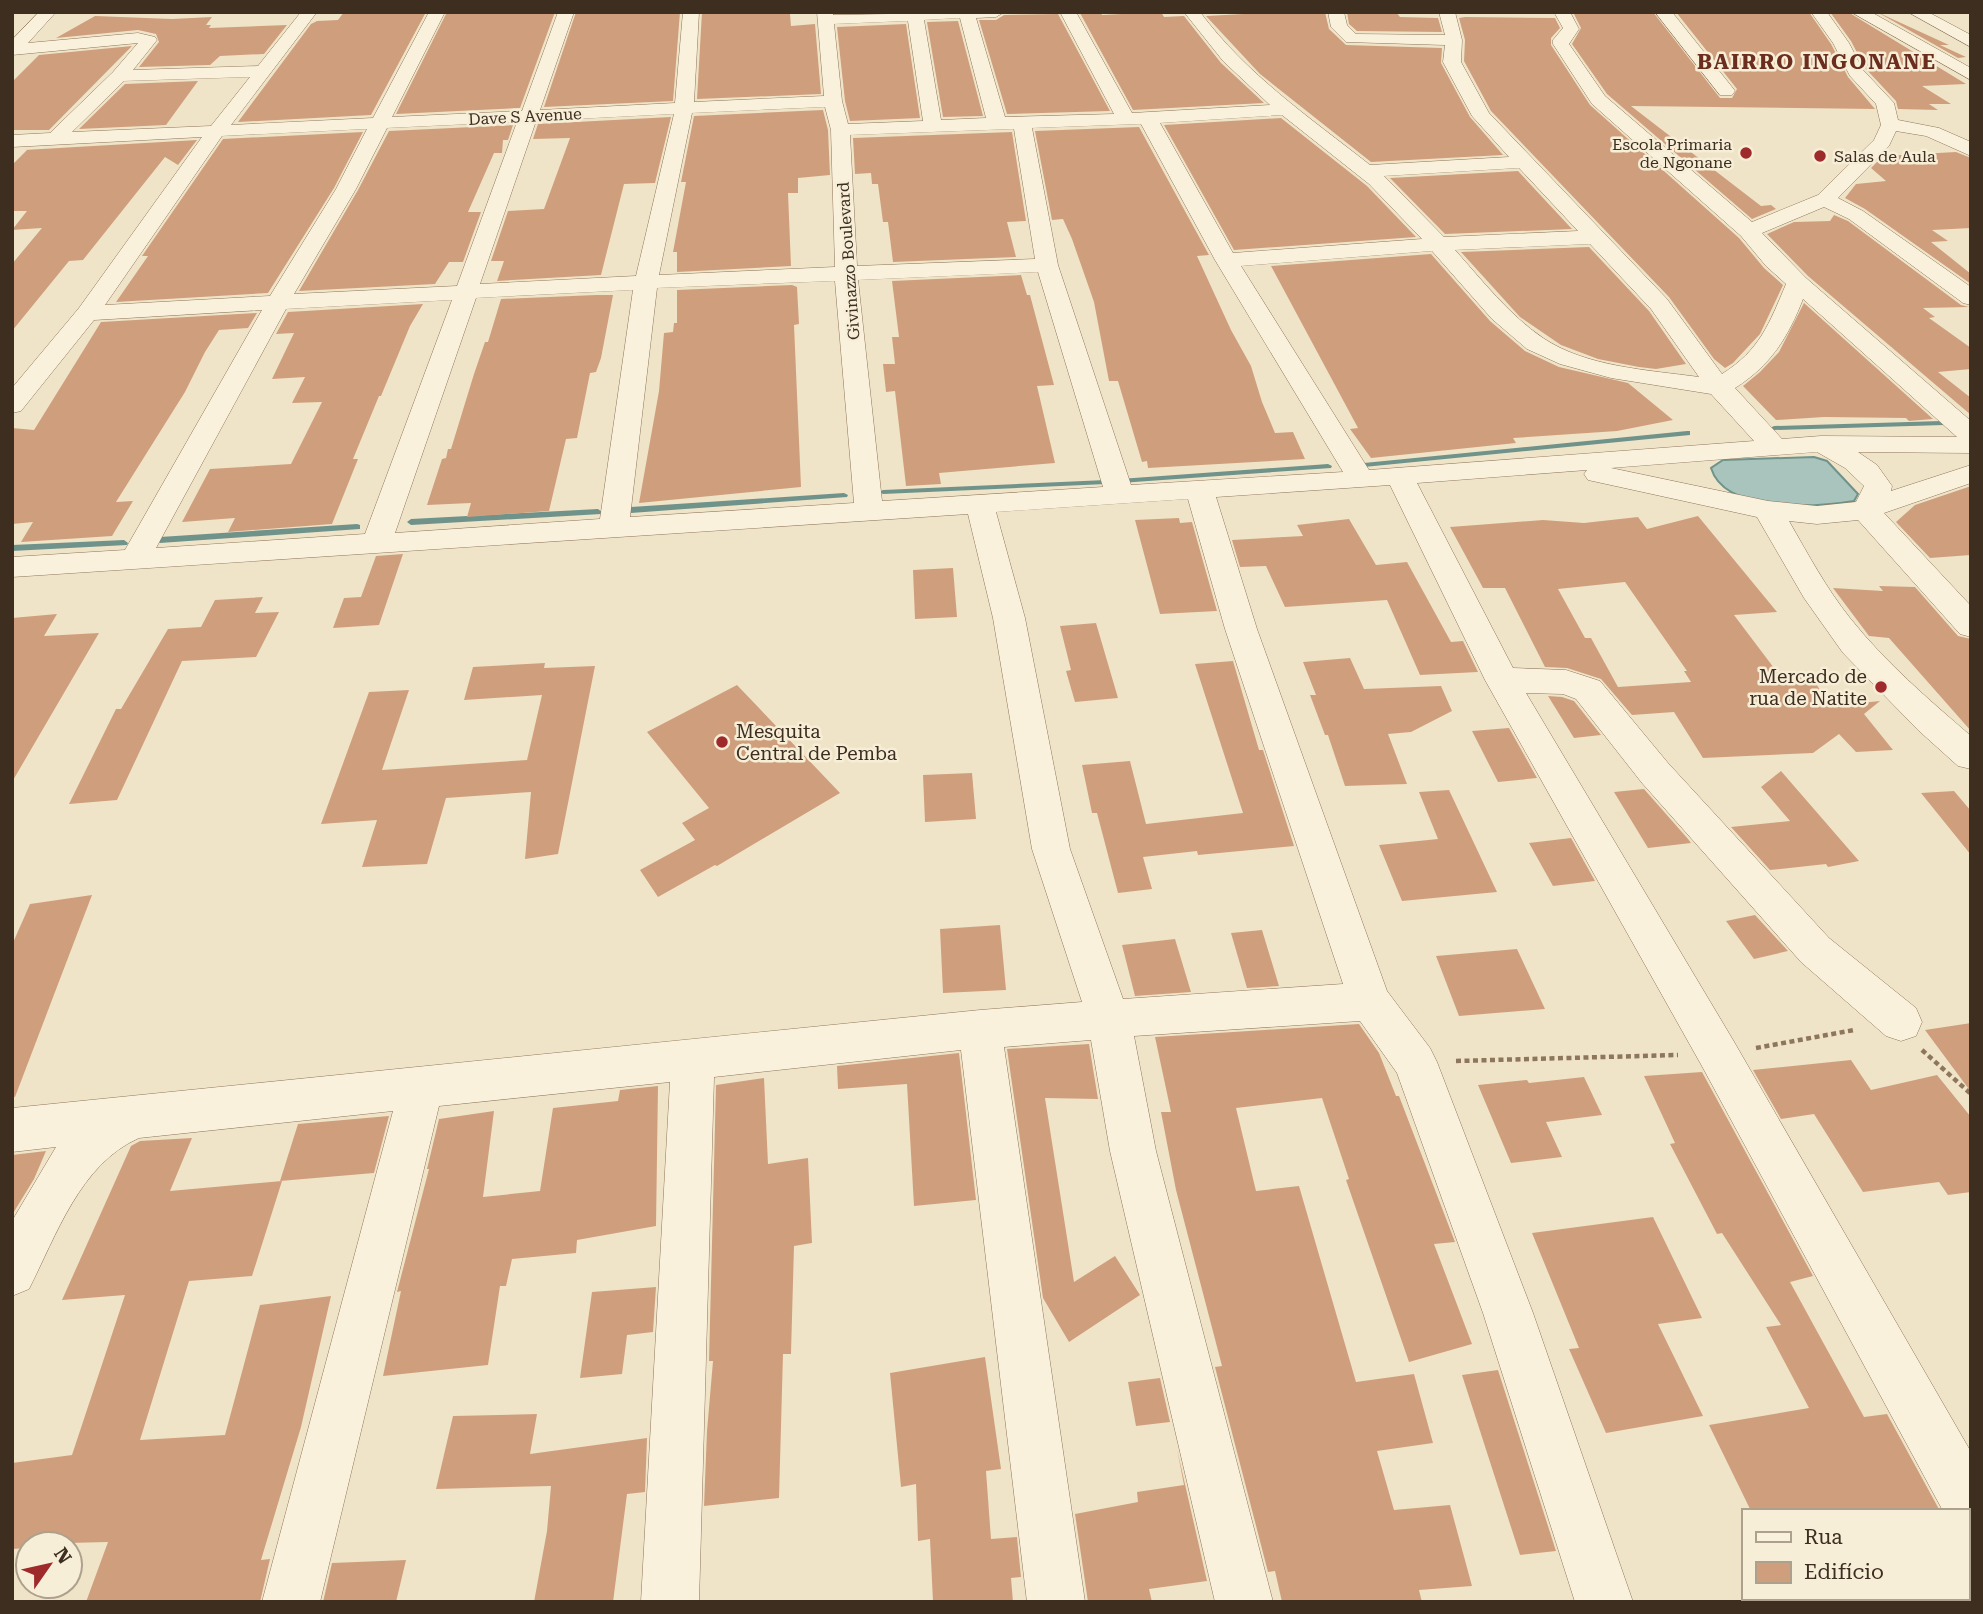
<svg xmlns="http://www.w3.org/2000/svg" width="1983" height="1614" viewBox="0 0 1983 1614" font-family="'Roboto Serif',serif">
<rect width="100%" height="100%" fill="#f0e4c8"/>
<path fill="#a9c4bc" stroke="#6f938a" stroke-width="2" d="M1814 457 1827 461 1858 494 1854 501C1817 507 1725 514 1711 468L1723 460Z"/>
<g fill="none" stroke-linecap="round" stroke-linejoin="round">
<g fill="#6f938a" fill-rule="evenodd">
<polygon points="1941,421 1945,423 1944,425 1774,430 1770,428 1774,426"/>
<polygon points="1687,431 1690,431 1690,435 1364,467 1360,465 1364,463"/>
<polygon points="1328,464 1332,466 1331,468 1106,484 883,494 879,492 883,490 1106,480"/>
<polygon points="844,493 848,495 847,497 631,513 627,510 631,507"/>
<polygon points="598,509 602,512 601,514 411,525 407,522 411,519"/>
<polygon points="357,524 360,525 360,529 160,543 156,540 160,537"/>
<polygon points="124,540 128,543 127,545 12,551 12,545"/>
</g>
</g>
<g fill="#cf9f7d" fill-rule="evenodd">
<polygon points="344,12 426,12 371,115 238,122 311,24 317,21 338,20"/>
<polygon points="447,12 555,12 520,108 396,114"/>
<polygon points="576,12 680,12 673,101 544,107"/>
<polygon points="702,12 790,14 791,26 815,24 821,94 697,99"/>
<polygon points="1101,12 1102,15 1161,12 1164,17 1184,16 1221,63 1264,103 1133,110 1080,13"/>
<polygon points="1280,12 1325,12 1329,29 1346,45 1442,48 1441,63 1470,117 1503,155 1371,162 1260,74 1206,16"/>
<polygon points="1347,12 1396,12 1400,17 1438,18 1442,32 1357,31 1349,24"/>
<polygon points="1573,12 1653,12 1720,98 1732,98 1737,89 1676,12 1809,12 1831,44 1848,77 1875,109 1631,106 1761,206 1771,205 1776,209 1752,219 1607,94 1572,44 1581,28"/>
<polygon points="1830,12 1848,12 1966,84 1922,86 1951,104 1929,104 1938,110 1898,109 1896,101 1865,68 1851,41"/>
<polygon points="1877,12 1949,45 1940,45 1966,57 1958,58"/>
<polygon points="1058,14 1110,111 1007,114 979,20 996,20 1004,15"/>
<polygon points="95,16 172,19 212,17 206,25 211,25 209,28 287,25 264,54 220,56 210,65 139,67 159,42 156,34 138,30 56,38"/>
<polygon points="1465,17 1555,18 1560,28 1551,38 1551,45 1590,105 1739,238 1764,268 1783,285 1760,334 1733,363 1725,368 1714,359 1669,297 1491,111 1464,61 1465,40 1459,18"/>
<polygon points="958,21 983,116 943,117 927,22"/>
<polygon points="906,24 920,118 850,121 845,101 837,27"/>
<polygon points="132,46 49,130 12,130 12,82 39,55"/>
<polygon points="198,81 166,125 79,129 125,84"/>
<polygon points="823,110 828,130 830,175 798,178 798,193 788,193 791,266 677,272 677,252 673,252 686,182 681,182 694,116"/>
<polygon points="671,117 655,183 624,184 601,275 497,281 504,261 491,261 508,211 544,209 570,138 533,139 538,124"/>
<polygon points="1281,118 1367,186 1416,237 1234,250 1164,125"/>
<polygon points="513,125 508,140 503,140 502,153 494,153 468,212 481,212 463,262 449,262 435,284 299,291 358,190 389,131"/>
<polygon points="1139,127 1209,255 1197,256 1231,330 1251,366 1262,402 1275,433 1293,432 1305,459 1148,468 1147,461 1142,462 1118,381 1109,381 1094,302 1072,239 1063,219 1052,220 1035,131"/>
<polygon points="363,132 334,188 268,293 116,302 148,256 142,256 223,139"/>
<polygon points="1012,132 1026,221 1007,222 1016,257 893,262 888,222 883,222 878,184 872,184 871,173 855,174 853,138"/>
<polygon points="197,140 178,165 165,157 83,260 69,261 12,331 12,264 42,228 12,230 27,211 12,211 12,165 27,150 24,150"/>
<polygon points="1956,152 1971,158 1971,228 1932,230 1948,241 1931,242 1971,274 1971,284 1865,209 1845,198 1856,184 1886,181 1871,168 1883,156"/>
<polygon points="1518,171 1572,229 1445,234 1390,178"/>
<polygon points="1834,215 1848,221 1961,305 1969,307 1923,308 1935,317 1929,318 1971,348 1971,369 1938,372 1971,398 1971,415 1808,276 1767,234 1794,222 1830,221"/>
<polygon points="1589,247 1649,311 1686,364 1656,369 1639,367 1598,359 1561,345 1520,317 1461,252"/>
<polygon points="1431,254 1490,321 1525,351 1559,367 1628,383 1673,420 1617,431 1513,438 1516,443 1371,458 1350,429 1358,428 1271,266"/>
<polygon points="1021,275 1027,295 1030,295 1054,385 1037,386 1055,463 939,473 941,484 906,486 895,391 886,392 883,364 895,364 892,337 899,337 892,281"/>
<polygon points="792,285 797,287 799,324 794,325 801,487 639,503 659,391 664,333 673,332 674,323 677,323 677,290"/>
<polygon points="596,295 613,295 601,358 596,372 590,373 577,438 566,439 549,511 467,517 471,503 427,505 442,459 446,458 448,449 451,449 474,374 485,342 488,342 501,299"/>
<polygon points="1804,303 1933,419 1909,421 1906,418 1824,417 1776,420 1743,386 1760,372 1779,352"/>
<polygon points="423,304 410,326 381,396 379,396 353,459 358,459 332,524 228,532 235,518 182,522 210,469 291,464 322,402 292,403 305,377 272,379 294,333 276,334 288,312"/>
<polygon points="257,313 248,328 219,330 205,352 185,392 116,502 133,501 112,536 21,542 33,522 12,524 12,428 34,430 101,322"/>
<polygon points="1971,486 1971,555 1930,558 1896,522 1915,505"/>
<path d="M1698 516 1777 612 1734 615 1780 676 1810 675 1831 706 1880 701 1864 714 1893 750 1856 752 1839 734 1813 753 1703 758 1674 712 1632 715 1601 679 1567 668 1545 667 1505 588H1483L1450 527 1543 520 1584 523 1638 517 1647 529ZM1625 582 1687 671H1684L1691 682 1618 687 1591 638H1585L1558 589Z"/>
<polygon points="1179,518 1180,523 1192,522 1217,611 1160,614 1135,520"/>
<polygon points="1349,519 1376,565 1407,562 1451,642 1463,641 1478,672 1420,675 1387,600 1285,607 1266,566 1240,567 1232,540 1303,536 1297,525"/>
<polygon points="403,554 379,625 333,628 344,598 361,597 376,556"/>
<polygon points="953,568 957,617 915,619 913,570"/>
<polygon points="1879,586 1915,587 1958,636 1971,639 1971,731 1889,638 1869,636 1833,588 1883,591"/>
<polygon points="263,597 255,613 279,612 256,657 182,661 117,800 69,804 116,709 121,709 168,629 201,627 215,600"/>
<polygon points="57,614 44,636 99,633 12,782 12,618"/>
<polygon points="1096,623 1118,698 1075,702 1066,671 1071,670 1060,626"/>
<polygon points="1350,658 1364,689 1441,686 1452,711 1411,732 1388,734 1407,784 1345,786 1328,735 1325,735 1310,695 1316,695 1303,662"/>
<polygon points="1233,661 1259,750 1263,750 1294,846 1198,855 1197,851 1143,857 1152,889 1118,893 1097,813 1092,813 1082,765 1130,761 1146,824 1243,813 1195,664"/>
<polygon points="545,663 544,668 595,666 558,854 525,859 531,792 446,798 427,864 362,867 377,820 321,824 369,692 409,690 382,770 527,760 542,695 464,700 473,667"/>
<polygon points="737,685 840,793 717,866 715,865 658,897 640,870 695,840 682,823 709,808 647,732"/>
<polygon points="1548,696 1562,697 1574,701 1601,735 1574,738"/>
<polygon points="1509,728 1537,778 1498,782 1472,731"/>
<polygon points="1781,771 1859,861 1828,867 1826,864 1770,870 1731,827 1790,821 1761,787"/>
<polygon points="972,773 976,819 925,822 923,775"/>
<polygon points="1644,789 1688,839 1691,843 1648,848 1614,792"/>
<polygon points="1449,790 1497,892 1402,901 1379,845 1438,839 1419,792"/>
<polygon points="1954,791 1971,811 1971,855 1921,793"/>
<polygon points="1571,838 1595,881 1553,886 1529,843"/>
<polygon points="92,895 15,1097 12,1096 12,945 30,904"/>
<polygon points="1755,915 1788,951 1754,959 1726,921"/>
<polygon points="1000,925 1006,990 943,993 940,929"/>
<polygon points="1262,930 1279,986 1247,988 1231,933"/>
<polygon points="1175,939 1191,992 1135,996 1122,945"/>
<polygon points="1517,949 1545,1009 1459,1016 1436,956"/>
<polygon points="1971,1023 1971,1092 1925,1030"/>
<polygon points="1359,1024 1379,1053 1396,1096 1399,1096 1455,1242 1434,1244 1472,1344 1409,1362 1346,1180 1349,1179 1322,1098 1236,1108 1256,1191 1299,1186 1356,1382 1414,1374 1433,1443 1377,1451 1394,1510 1450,1505 1472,1586 1419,1590 1422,1602 1282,1602 1275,1571 1268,1572 1215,1367 1222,1366 1176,1190 1161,1112 1171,1112 1155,1037"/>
<polygon points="1089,1044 1098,1099 1045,1098 1074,1282 1115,1256 1140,1295 1069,1342 1043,1298 1007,1049"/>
<polygon points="959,1053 976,1200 914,1206 907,1084 838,1089 837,1066"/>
<polygon points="1851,1060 1871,1090 1937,1075 1971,1117 1971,1192 1948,1195 1939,1182 1863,1192 1814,1114 1781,1119 1753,1070"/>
<polygon points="1702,1072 1813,1276 1790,1282 1864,1417 1887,1414 1940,1511 1751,1511 1709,1425 1809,1408 1766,1327 1781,1325 1722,1233 1717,1234 1670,1144 1675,1143 1644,1076"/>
<polygon points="1584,1077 1602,1115 1546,1122 1562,1157 1511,1163 1478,1085 1527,1080 1529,1083"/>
<polygon points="764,1078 768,1164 808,1158 812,1243 794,1246 791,1354 783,1354 779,1498 704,1506 707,1431 713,1361 709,1361 716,1085"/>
<polygon points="658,1086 656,1226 577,1240 576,1253 512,1259 506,1286 500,1286 488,1365 383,1376 401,1291 397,1292 429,1169 427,1169 439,1119 494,1111 483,1197 540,1191 553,1108 618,1101 620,1090"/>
<polygon points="389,1116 374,1173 280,1181 298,1124"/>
<polygon points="192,1138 170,1191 282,1181 252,1276 189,1281 140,1440 225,1435 260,1305 331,1296 301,1427 261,1560 270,1559 260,1602 86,1602 108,1542 28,1544 28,1548 12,1549 12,1463 72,1455 125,1295 62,1300 131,1146 140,1141"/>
<polygon points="46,1151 34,1179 12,1215 12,1155"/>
<polygon points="1653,1217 1702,1318 1658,1324 1703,1416 1606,1433 1569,1349 1579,1348 1532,1233"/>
<polygon points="656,1287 653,1332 627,1335 622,1374 580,1378 592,1292"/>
<polygon points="985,1357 1001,1469 986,1471 991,1539 1017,1537 1021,1577 1011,1578 1013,1602 933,1602 930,1539 918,1541 916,1484 901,1487 890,1373"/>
<polygon points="1498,1370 1556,1551 1520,1555 1462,1375"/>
<polygon points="1160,1378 1170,1422 1136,1426 1128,1382"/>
<polygon points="537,1414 530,1454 647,1438 645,1492 627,1494 613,1602 534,1602 547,1531 551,1486 436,1489 453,1416"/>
<polygon points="1177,1449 1207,1581 1149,1589 1152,1602 1088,1602 1075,1514 1138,1502 1137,1492 1184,1485"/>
<polygon points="406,1560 396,1602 323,1602 332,1563"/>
</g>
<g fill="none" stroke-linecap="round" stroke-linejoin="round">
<defs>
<g id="minor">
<path d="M39 12H56L28 43 138 33 155 37 157 40 133 70 258 66 301 12H317L231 125 373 118 429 12H445L392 117 522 111 558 12H574L540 110 675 103 683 12H699L694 102 824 96 817 12H833V15L1004 12 996 17 976 18 1005 117 1114 114 1060 12H1076L1132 113 1270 105 1223 61 1184 12H1200C1247 75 1309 117 1370 165L1509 157 1472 116 1443 62 1445 45 1346 42 1331 27 1328 12H1344L1347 25 1356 34 1445 35 1439 12H1455L1462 40 1461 62 1489 113 1667 299 1722 374C1760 350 1769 324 1786 284L1766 266 1741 236 1592 104 1553 44V40L1563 28 1554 12H1570L1579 29 1569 44 1605 96 1752 222 1818 195 1874 140 1881 125 1876 104 1850 76 1833 43 1811 12H1827L1849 43 1863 70 1894 103 1898 120 1939 128 1971 142V156L1926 136 1896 131 1889 146 1838 198 1863 211 1971 287V305L1963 303 1849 219 1824 207 1762 233 1806 278 1971 421V453L1858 452 1877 465 1892 486 1891 491 1971 465V483L1884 513 1971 606V637L1960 634 1858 520 1817 524 1789 521C1808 554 1826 588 1850 618 1885 662 1928 699 1971 736V769L1958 766 1918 730 1843 653 1804 598 1757 517 1588 480 1584 474 1587 470 1417 483 1513 668 1566 670 1600 681 1668 763 1829 938 1916 1008 1922 1022 1916 1036 1901 1041 1886 1036 1801 962 1642 783 1576 699 1563 694 1526 693 1733 1040 1971 1452V1534L1967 1532V1511H1943L1703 1068 1485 680 1390 485 1216 497 1257 629 1387 991 1430 1048 1437 1062 1533 1313 1633 1602H1575L1483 1313 1397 1073 1360 1021 1134 1036 1156 1151 1273 1602H1215L1110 1151 1091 1040 1004 1047 1085 1602H1027L961 1050 714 1077 699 1602H641L670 1082 439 1106 320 1602H262L393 1111 139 1138C80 1164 56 1236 29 1289L12 1296V1221L56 1147 12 1152V1108L980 1010 1082 1002 1032 849 993 618 968 514 12 577V557L125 550 262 310 94 320 21 411 12 413V388L79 308 202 137 12 147V135L50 133 113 72 138 43 12 55V40ZM960 18 986 118 941 120 924 20ZM908 21 923 121 848 124 842 101 834 24ZM250 77 211 126 72 132 124 81ZM825 107 831 130 835 267 659 275 692 113ZM674 114 636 276 480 284 536 121ZM1282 115 1369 184 1422 239 1233 253 1160 123ZM517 122 457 286 294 294 356 189 387 128ZM1141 124 1215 260 1343 472 1131 485 1058 265 1032 128ZM367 129 336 189 270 296 105 305 222 136ZM1014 129 1035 259 857 266 850 135ZM1519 168 1578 231 1444 237 1384 176ZM1590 244 1651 309 1699 377C1648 370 1586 367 1543 338 1509 315 1482 280 1455 250ZM1432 251 1492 319 1527 349 1560 364 1611 378 1711 394 1754 441 1369 470 1241 266ZM1038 272 1103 487 882 501 858 280ZM835 281 854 503 630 517 657 288ZM633 290 600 519 395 533 476 298ZM1803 299 1957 437 1821 436 1782 439 1735 388C1770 366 1788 338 1803 299ZM452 300 365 534 156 548 286 309ZM1817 452 1845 468 1864 486 1856 502 1817 506 1768 501 1611 468ZM1188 499 1225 629 1343 984 1123 999 1070 849 1025 618 996 512Z"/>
<polygon points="1655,12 1672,12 1732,87 1735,91 1732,95 1720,95"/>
<polygon points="1851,12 1871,12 1971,68 1971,80"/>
<polygon points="1908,12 1928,12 1971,35 1971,47"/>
</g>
</defs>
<use href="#minor" stroke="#8d765c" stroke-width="1"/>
<g stroke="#8d765c" stroke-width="4.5" stroke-dasharray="5 3.5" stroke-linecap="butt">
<polyline points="1756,1048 1854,1030"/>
<polyline points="1922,1050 1971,1094"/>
<polyline points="1456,1061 1678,1055"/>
</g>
<use href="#minor" fill="#faf1dc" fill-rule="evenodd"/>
</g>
<g fill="#9e2a2b" stroke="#f7eed8" stroke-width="2.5">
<circle cx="1746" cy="153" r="7"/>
<circle cx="1820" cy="156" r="7"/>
<circle cx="1881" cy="687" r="7"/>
<circle cx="722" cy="742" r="7"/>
</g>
<g text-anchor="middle" stroke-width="5" stroke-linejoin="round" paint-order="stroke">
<g font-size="16" fill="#3d2e20" stroke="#f7eed8">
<text transform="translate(525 116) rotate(-3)" y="6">Dave S Avenue</text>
<text transform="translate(848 261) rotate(-94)" y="6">Givinazzo Boulevard</text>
</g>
<g font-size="16" fill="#3d2e20" stroke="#f7eed8" text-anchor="end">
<text x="1732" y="150">Escola Primaria<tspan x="1732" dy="18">de Ngonane</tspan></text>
<text x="1834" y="162" text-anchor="start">Salas de Aula</text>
</g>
<g font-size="19" fill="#3d2e20" stroke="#f7eed8" text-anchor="end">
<text x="1867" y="683">Mercado de<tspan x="1867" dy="22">rua de Natite</tspan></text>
<text x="736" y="738" text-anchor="start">Mesquita<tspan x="736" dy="22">Central de Pemba</tspan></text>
</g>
<g font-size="21" font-weight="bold" letter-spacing="2" fill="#6b2e1e" stroke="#f7eed8">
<text x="1817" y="69">BAIRRO INGONANE</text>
</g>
</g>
<rect width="1983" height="1614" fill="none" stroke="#3d2e20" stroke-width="28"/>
<rect x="1742" y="1509" width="228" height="91" fill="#f7eed8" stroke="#ada18e" stroke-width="2"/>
<rect x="1756" y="1532" width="35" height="10" fill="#faf1dc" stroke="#ada18e" stroke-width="2"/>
<text x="1804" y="1544" font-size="21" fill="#3d2e20">Rua</text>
<rect x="1756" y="1562" width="35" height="21" fill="#cf9f7d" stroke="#ada18e" stroke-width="2"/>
<text x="1804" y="1579" font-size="21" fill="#3d2e20">Edifício</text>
<g transform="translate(49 1565) rotate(56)"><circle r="33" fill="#f7eed8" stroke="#ada18e" stroke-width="2"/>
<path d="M0-5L12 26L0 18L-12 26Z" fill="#9e2a2b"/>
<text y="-10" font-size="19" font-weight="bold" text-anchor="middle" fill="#3d2e20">N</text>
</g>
</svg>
